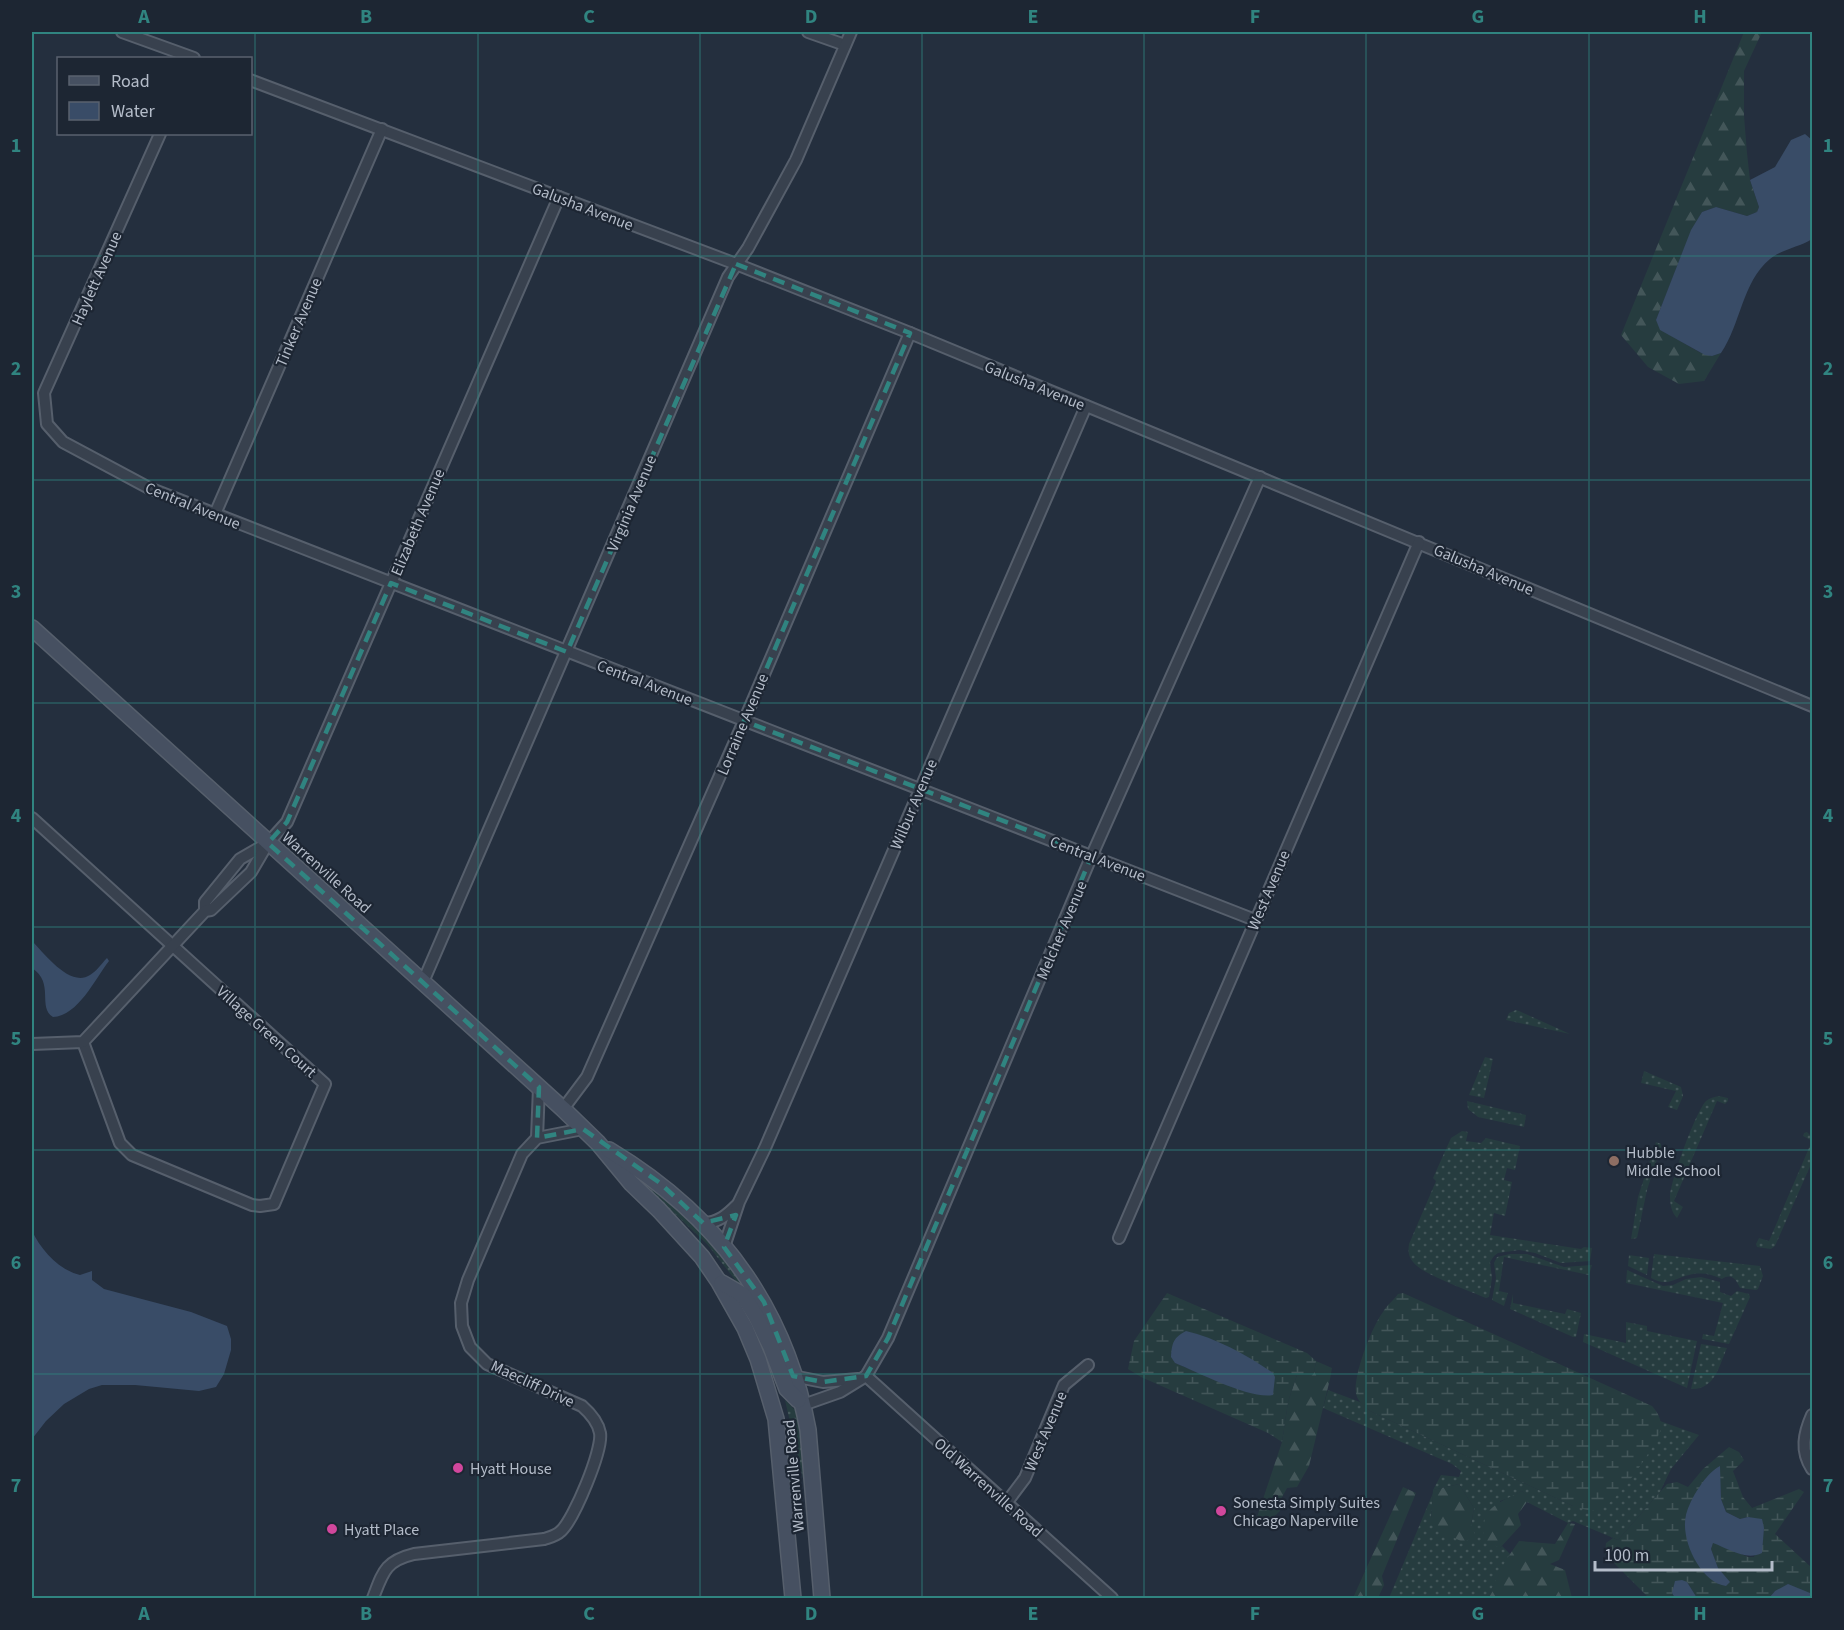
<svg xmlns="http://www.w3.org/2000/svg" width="1844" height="1630" viewBox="0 0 1844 1630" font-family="'Source Sans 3',sans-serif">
<defs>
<pattern id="grass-dots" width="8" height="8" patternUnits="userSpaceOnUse" patternTransform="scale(1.5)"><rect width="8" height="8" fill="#263c3f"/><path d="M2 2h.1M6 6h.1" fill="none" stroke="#435659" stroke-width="1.8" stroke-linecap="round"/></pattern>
<pattern id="forest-firs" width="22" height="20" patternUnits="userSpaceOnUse" patternTransform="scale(1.5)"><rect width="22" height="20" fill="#263c3f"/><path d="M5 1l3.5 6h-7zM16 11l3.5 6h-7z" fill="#435659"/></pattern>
<pattern id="wetland-marsh" width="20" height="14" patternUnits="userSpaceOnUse" patternTransform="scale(1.5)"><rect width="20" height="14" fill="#263c3f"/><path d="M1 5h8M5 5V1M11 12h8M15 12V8" fill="none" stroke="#435659"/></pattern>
</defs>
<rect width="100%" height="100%" fill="#242f3e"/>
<g fill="url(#grass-dots)">
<polygon points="1516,1010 1519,1011 1570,1034 1506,1020 1509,1013"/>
<polygon points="1485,1057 1493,1059 1484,1098 1469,1095"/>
<polygon points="1644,1071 1681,1087 1683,1096 1677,1110 1668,1107 1676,1091 1641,1083"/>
<path d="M1719 1096 1728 1098V1101L1725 1104 1717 1101 1674 1201 1683 1207 1677 1218C1672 1213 1670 1205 1670 1197 1670 1182 1696 1111 1706 1101 1710 1098 1714 1097 1719 1096Z"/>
<polygon points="1467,1101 1526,1115 1524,1127 1478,1117 1468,1109"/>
<path d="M1462 1131 1468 1132 1466 1141 1481 1143 1486 1138 1520 1146 1515 1170 1507 1168 1504 1180 1512 1182 1505 1216 1494 1213 1490 1235 1581 1249 1584 1247 1592 1248 1590 1261 1561 1263 1535 1253 1519 1250 1498 1253 1494 1256 1490 1262 1492 1278 1489 1297 1486 1298C1470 1291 1421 1274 1413 1262 1408 1256 1408 1251 1409 1244L1436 1181 1433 1178 1451 1138Z"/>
<polygon points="1807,1132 1812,1137 1812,1162 1775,1246 1771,1249 1757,1247 1756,1244 1759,1238 1769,1241 1812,1141 1803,1136 1804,1133"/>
<polygon points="1656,1142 1661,1144 1661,1147 1647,1190 1637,1238 1631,1239 1638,1197"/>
<path d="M648 1181C682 1211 731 1252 747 1295L707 1244 644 1185Z"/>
<polygon points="1510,1254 1527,1254 1564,1267 1592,1265 1589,1275 1504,1257 1499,1291 1508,1293 1504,1306 1492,1300 1496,1278 1494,1263 1497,1257"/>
<path d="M1654 1254 1760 1266 1763 1276 1758 1289 1756 1290 1740 1288C1737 1282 1733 1272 1722 1279 1711 1274 1701 1272 1689 1275 1672 1279 1669 1287 1651 1278Z"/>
<polygon points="1629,1255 1649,1258 1647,1275 1628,1266"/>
<polygon points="1627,1270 1663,1286 1673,1285 1686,1279 1701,1277 1720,1282 1720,1292 1731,1296 1737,1291 1749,1294 1750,1297 1729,1344 1702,1339 1703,1334 1714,1336 1723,1303 1626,1283"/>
<polygon points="1513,1294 1513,1303 1565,1314 1567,1309 1581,1313 1576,1337 1573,1337 1510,1309"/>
<polygon points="1626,1322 1647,1326 1647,1331 1697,1341 1687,1388 1583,1342 1584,1334 1626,1343"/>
<path d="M1701 1344 1727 1348C1719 1366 1715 1390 1691 1389Z"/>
<polygon points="1328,1390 1360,1402 1370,1411 1573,1506 1660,1431 1660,1421 1699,1435 1671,1469 1660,1492 1618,1540 1573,1521 1568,1523 1527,1502 1529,1498 1522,1491 1512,1497 1500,1501 1500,1548 1502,1546 1510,1554 1487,1598 1389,1598 1433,1493 1431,1519 1471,1525 1474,1508 1459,1484 1433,1490 1441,1475 1459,1477 1461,1471 1452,1464 1323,1408"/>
<polygon points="785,1400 796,1411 801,1432 806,1483 804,1483"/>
</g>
<g fill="url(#forest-firs)">
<polygon points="1744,32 1762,32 1744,71 1744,116 1747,153 1750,180 1759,207 1757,212 1747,216 1716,207 1702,212 1691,231 1656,320 1661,330 1699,352 1712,356 1721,353 1704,381 1679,384 1648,367 1621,335"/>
<polygon points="1316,1361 1332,1368 1330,1379 1309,1466 1297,1487 1287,1488 1278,1505 1280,1511 1266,1524 1255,1523 1282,1442 1288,1402 1297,1375 1314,1373"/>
<polygon points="1459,1484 1474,1508 1471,1525 1476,1537 1463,1542 1435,1529 1431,1519 1433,1490"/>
<polygon points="1403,1487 1416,1493 1382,1576 1384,1585 1378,1598 1353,1598"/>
<path d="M1522 1491 1530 1498 1518 1514 1521 1525 1500 1548 1483 1540C1484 1533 1483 1522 1486 1516 1493 1502 1510 1498 1522 1491Z"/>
<polygon points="1568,1523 1575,1524 1559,1560 1550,1564 1565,1570 1572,1598 1487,1598 1506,1560 1519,1541 1555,1544"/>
</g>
<g fill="url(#wetland-marsh)" fill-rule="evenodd">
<path d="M1167 1293 1307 1353 1316 1361 1314 1373 1309 1379 1297 1375 1288 1402 1282 1442 1268 1433 1141 1377 1128 1369 1134 1341ZM1225 1346 1273 1373 1221 1382 1175 1363Z"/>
<path d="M1403 1293 1652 1406C1658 1413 1663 1421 1660 1431 1655 1448 1616 1504 1600 1509 1591 1512 1582 1509 1573 1506L1370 1411C1364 1406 1357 1401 1356 1393 1353 1376 1372 1326 1383 1312 1387 1305 1393 1301 1398 1294Z"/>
<path d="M1729 1447 1739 1452 1744 1460 1733 1471 1743 1497 1752 1508 1799 1489 1804 1492 1775 1534 1812 1568V1595L1775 1591 1769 1598H1697L1687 1582 1672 1593 1675 1598H1649L1605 1554 1606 1543 1613 1538 1618 1540 1667 1484 1677 1482 1688 1487 1703 1469ZM1721 1489V1499L1726 1512 1740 1519 1748 1517 1764 1528 1762 1540 1754 1557H1748L1713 1542 1711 1549 1718 1568 1726 1574 1691 1552Z"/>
</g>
<g fill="#394c67">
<path d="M1805 134 1812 140V239C1800 247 1782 249 1770 259 1742 282 1741 324 1721 353L1712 356 1705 355 1660 330 1656 320 1691 230 1702 212 1716 207 1747 216 1757 212 1759 207 1750 180 1775 167 1791 140Z"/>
<path d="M32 941C45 954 70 988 90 975 97 971 101 964 107 958L109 961C95 979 78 1016 53 1017 37 1007 55 983 32 968Z"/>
<path d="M32 1231C41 1250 59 1270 80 1275L92 1271V1280L104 1289 191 1312 227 1326 231 1339V1350L224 1374 216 1387 199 1391 135 1385H102L89 1389 64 1404 46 1421 32 1439Z"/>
<path d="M1186 1331C1216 1338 1247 1355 1273 1373L1275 1377 1273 1395C1248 1399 1200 1373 1175 1363L1171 1357C1172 1343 1173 1338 1186 1331Z"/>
<path d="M1720 1466 1721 1499 1726 1512 1740 1519 1748 1517 1762 1519 1764 1528 1762 1553C1746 1561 1729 1549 1713 1543L1711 1549 1718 1568 1730 1582 1726 1586C1700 1582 1680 1539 1686 1515 1690 1499 1706 1473 1720 1466Z"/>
<polygon points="1682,1580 1687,1582 1697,1598 1675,1598 1672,1593 1675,1581"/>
<polygon points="1788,1584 1810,1593 1812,1598 1769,1598 1775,1591"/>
</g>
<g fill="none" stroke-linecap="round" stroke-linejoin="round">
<defs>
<g id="minor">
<polyline points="122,32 194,58"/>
<polyline points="808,32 845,45"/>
<polyline points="250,80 736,264 910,333 1812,706"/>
<polyline points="160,134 44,393 47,424 63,442 149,488 1255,920"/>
<polyline points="215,514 382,129"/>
<polyline points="32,818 325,1084 274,1204 260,1206 252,1205 132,1155 120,1143 83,1042"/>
<polyline points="205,911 205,902 240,859 268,843"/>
<polyline points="423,982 728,277 748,248 796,160 851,32"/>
<polyline points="32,1044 83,1042 205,911 211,910 251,872 268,843 287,822 559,197"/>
<polyline points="563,1109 587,1077 744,721 910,333"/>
<polyline points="537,1138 539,1087"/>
<path d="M703 1223C718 1223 727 1215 737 1205"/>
<polyline points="1119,1238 1419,542"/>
<polyline points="724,1247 739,1202 765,1148 1086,406"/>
<polyline points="793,1376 823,1382 858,1379"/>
<polyline points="866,1376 1112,1598"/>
<polyline points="803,1405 840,1392 866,1376 888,1338 1092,855 1260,477"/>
<path d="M1812 1415C1804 1433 1800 1451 1812 1469"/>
<polyline points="1007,1502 1025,1478 1064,1385 1088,1365"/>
<path d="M373 1598C383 1572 385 1561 414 1554L544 1539C550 1537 556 1536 561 1531 574 1519 603 1450 600 1433 598 1422 590 1413 582 1406L487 1364 470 1347 462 1326 461 1303 468 1280 522 1154 537 1138 583 1129"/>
</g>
<g id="secondary">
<polyline points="32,628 563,1109 598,1143 631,1183 659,1210 702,1257 719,1282 745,1328 758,1359 776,1419 793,1598"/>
<path d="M609 1150C716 1214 785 1305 808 1430L822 1598"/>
<polyline points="722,1283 743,1295 756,1316 771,1347 787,1389 798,1400"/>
</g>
</defs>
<use href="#minor" stroke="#565f6c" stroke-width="14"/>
<use href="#secondary" stroke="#565f6c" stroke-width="18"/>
<use href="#minor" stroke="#38414e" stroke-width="10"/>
<use href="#secondary" stroke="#465061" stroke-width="15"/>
</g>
<path fill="none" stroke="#308480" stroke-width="4.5" stroke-dasharray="12 8" stroke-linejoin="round" d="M736 264 910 333 744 721 1092 855 888 1338 866 1376 823 1382 793 1376 764 1302 724 1247 736 1215 703 1223 660 1183 583 1129 537 1138 539 1087 268 843 287 822 391 583 567 652Z"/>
<path fill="none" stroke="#308480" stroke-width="1.5" stroke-opacity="0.55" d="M255 32V1598M478 32V1598M700 32V1598M922 32V1598M1144 32V1598M1366 32V1598M1589 32V1598M32 256H1812M32 480H1812M32 703H1812M32 927H1812M32 1150H1812M32 1374H1812"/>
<circle fill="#8d6e63" stroke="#1d2633" stroke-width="2" cx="1614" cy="1161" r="6"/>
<g fill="#d1479c" stroke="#1d2633" stroke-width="2">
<circle cx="458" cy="1468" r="6"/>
<circle cx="1221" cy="1511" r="6"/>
<circle cx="332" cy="1529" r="6"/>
</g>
<g text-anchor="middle" stroke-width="4.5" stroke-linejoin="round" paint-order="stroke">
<g font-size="16" fill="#b4bcc9" stroke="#1d2633">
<text transform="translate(583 206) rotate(21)" y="6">Galusha Avenue</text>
<text transform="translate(96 278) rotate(-66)" y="6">Haylett Avenue</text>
<text transform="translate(298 322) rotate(-67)" y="6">Tinker Avenue</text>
<text transform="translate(1035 385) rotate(22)" y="6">Galusha Avenue</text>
<text transform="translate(631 503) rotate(-67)" y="6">Virginia Avenue</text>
<text transform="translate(193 505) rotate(22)" y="6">Central Avenue</text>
<text transform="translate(417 522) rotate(-67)" y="6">Elizabeth Avenue</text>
<text transform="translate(1484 569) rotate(23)" y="6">Galusha Avenue</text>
<text transform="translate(645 682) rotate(21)" y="6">Central Avenue</text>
<text transform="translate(742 724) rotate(-67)" y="6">Lorraine Avenue</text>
<text transform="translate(913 804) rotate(-67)" y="6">Wilbur Avenue</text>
<text transform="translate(1098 858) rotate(21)" y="6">Central Avenue</text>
<text transform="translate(327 872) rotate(42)" y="6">Warrenville Road</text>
<text transform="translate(1268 890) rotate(-67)" y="6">West Avenue</text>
<text transform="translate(1061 930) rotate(-67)" y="6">Melcher Avenue</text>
<text transform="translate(267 1031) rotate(42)" y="6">Village Green Court</text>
<text transform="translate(533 1383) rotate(25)" y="6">Maecliff Drive</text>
<text transform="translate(1045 1431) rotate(-67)" y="6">West Avenue</text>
<text transform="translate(793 1476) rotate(-95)" y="6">Warrenville Road</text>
<text transform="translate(989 1487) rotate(42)" y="6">Old Warrenville Road</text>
</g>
<g font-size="16" fill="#b4bcc9" stroke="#1d2633" text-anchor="start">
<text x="1626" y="1158">Hubble<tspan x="1626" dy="18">Middle School</tspan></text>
<text x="470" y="1474">Hyatt House</text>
<text x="1233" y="1508">Sonesta Simply Suites<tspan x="1233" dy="18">Chicago Naperville</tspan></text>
<text x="344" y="1535">Hyatt Place</text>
</g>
</g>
<rect width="1844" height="1630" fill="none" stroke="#1d2633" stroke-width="66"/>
<rect x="57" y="57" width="195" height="78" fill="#1d2633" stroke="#59626f" stroke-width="1.5"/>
<rect x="69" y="76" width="30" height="9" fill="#465061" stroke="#59626f" stroke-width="1.5"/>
<text x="111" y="87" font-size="18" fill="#b4bcc9">Road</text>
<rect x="69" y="102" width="30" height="18" fill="#394c67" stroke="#59626f" stroke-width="1.5"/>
<text x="111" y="117" font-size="18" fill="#b4bcc9">Water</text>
<path d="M1595 1561v9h177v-9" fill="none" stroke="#b4bcc9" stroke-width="3"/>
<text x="1604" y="1561" font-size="18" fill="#b4bcc9" stroke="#1d2633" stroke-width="4.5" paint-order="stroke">100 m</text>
<rect x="33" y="33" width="1778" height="1564" fill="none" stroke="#308480" stroke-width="2"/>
<g font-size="20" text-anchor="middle" font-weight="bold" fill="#308480">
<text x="144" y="23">A</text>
<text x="366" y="23">B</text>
<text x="589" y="23">C</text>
<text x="811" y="23">D</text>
<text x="1033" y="23">E</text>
<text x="1255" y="23">F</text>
<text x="1478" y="23">G</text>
<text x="1700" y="23">H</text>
<text x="16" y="152">1</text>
<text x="1828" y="152">1</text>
<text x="16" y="375">2</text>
<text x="1828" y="375">2</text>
<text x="16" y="598">3</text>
<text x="1828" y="598">3</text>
<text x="16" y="822">4</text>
<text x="1828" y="822">4</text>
<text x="16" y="1045">5</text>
<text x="1828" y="1045">5</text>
<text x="16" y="1269">6</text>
<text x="1828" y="1269">6</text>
<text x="16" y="1492">7</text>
<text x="1828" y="1492">7</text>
<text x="144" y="1620">A</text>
<text x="366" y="1620">B</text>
<text x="589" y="1620">C</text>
<text x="811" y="1620">D</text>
<text x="1033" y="1620">E</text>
<text x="1255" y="1620">F</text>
<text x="1478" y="1620">G</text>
<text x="1700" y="1620">H</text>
</g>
</svg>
